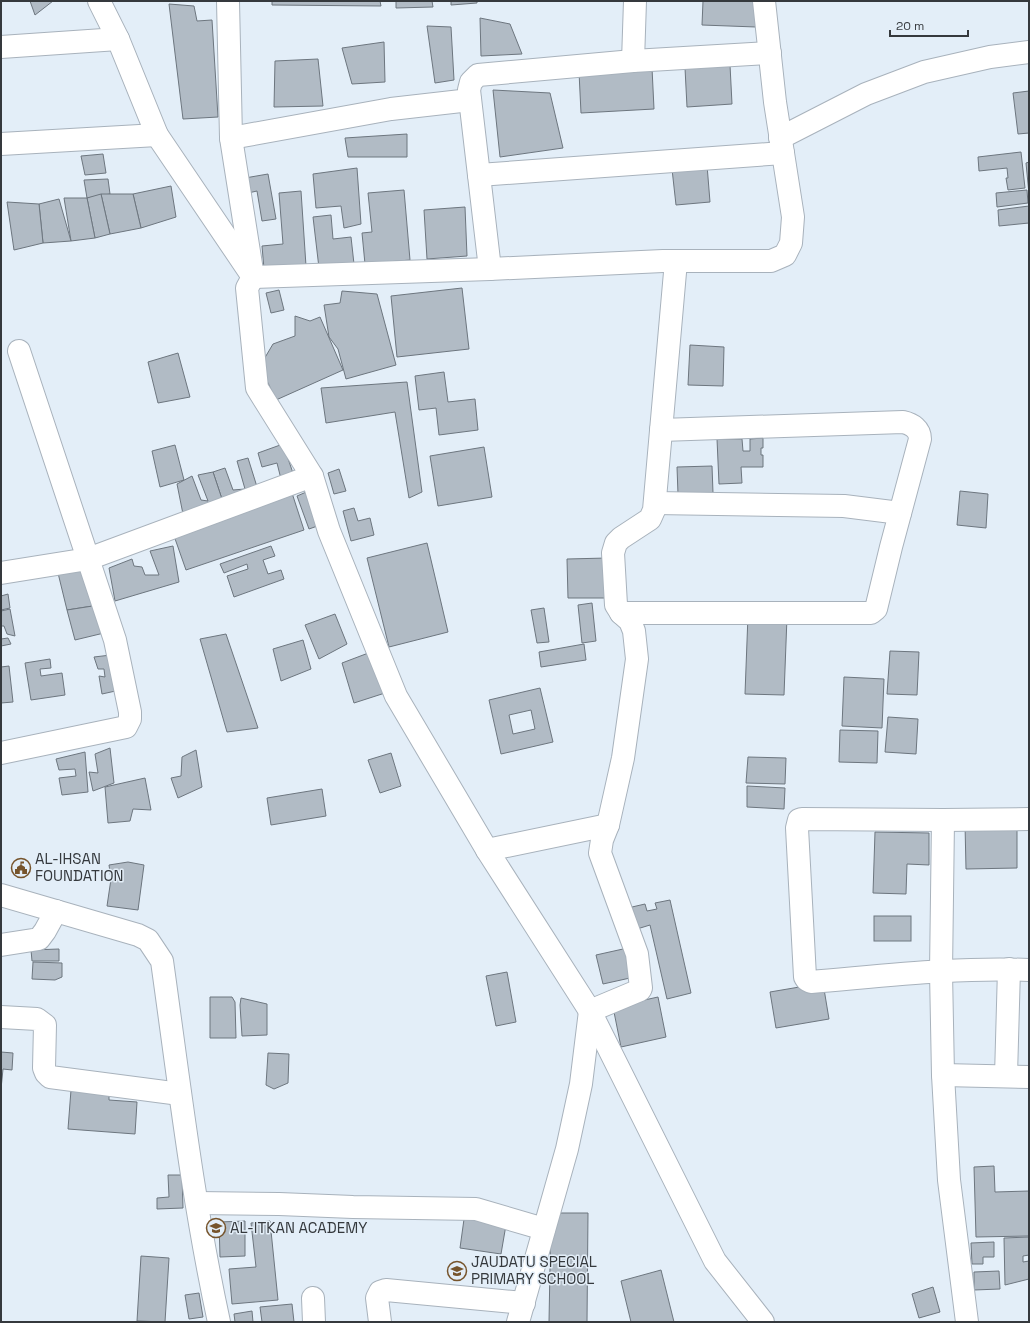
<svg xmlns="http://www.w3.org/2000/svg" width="1030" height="1323" viewBox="0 0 1030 1323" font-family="'Space Grotesk',sans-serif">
<rect width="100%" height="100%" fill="#e3eef8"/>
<g fill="#b1bbc5" stroke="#6d767f" fill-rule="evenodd">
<polygon points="30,1 53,1 35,15"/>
<polygon points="272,1 380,1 381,6 272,5"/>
<polygon points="396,1 432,1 433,7 396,8"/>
<polygon points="451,1 477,1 477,3 451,5"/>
<polygon points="703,1 757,1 756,27 702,25"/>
<polygon points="169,4 194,6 197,21 212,20 218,117 183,119"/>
<polygon points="480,18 510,24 522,54 481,56"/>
<polygon points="427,26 451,27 454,80 435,83"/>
<polygon points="384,42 385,82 352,84 342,48"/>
<polygon points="318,59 323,106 274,107 275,61"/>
<polygon points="730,65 732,104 687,107 685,68"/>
<polygon points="652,68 654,109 581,113 579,72"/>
<polygon points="493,90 550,93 563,148 500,157"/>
<polygon points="1029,91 1029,133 1018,134 1013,93"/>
<polygon points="407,134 407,157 348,157 345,138"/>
<polygon points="1021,152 1025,188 1008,190 1006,178 1008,178 1007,168 979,171 978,157"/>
<polygon points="103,154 106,173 85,175 81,156"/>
<polygon points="1029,162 1029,194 1026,163"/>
<polygon points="707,165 710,202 676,205 672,169"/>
<polygon points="357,168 361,224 344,228 341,206 316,208 313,174"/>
<polygon points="268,174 276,219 262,221 257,191 248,193 245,178"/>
<polygon points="108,179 110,194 87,198 84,180"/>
<polygon points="171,186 176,217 141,228 133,194"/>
<polygon points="404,190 410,260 365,264 362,233 372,232 368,193"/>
<polygon points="1027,190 1028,203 997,207 996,193"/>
<polygon points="301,191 306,266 264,269 262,246 283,244 279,193"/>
<polygon points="101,194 133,194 141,228 110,234"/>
<polygon points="101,194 110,234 95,238 87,198"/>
<polygon points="64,198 87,198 95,238 71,241"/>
<polygon points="59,199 71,241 43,243 39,204"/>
<polygon points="7,202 39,204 43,243 14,250"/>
<polygon points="1029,206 1029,223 999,226 998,210"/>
<polygon points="465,207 467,256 427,259 424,210"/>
<polygon points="331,215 333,239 351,237 354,264 319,268 313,217"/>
<polygon points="462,288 469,349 397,357 391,296"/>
<polygon points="279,290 284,310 271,313 266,293"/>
<polygon points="342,291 377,294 396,365 346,379 338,349 329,337 324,305 340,303"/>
<polygon points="295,316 310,321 320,317 343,370 276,400 260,366 273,344 295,336"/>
<polygon points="690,345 724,347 723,386 688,385"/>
<polygon points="178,353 190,397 158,403 148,362"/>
<polygon points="444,372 448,402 475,399 478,430 439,435 436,408 419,410 415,376"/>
<polygon points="407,382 422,492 409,498 395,412 326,423 321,388"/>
<polygon points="763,438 763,448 761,448 761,455 763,455 763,467 741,467 742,483 719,484 717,439 742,439 743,451 750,451 750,439"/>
<polygon points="283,444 294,476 283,487 277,463 262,467 258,453"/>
<polygon points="175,445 184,480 160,487 152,451"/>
<polygon points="484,447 492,497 438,506 430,456"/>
<polygon points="248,458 258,490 224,505 213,472 225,468 233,490 245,489 237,461"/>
<polygon points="712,466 713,493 678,494 677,467"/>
<polygon points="339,469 346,491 334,494 328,473"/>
<polygon points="213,472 224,505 184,519 177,484 192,476 201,500 208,501 198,475"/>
<polygon points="311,490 323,524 309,529 297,496"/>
<polygon points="960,491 988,494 986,528 957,525"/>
<polygon points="292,493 304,530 186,570 173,533"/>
<polygon points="354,508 358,521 370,518 374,535 351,541 343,511"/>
<polygon points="427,543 448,632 389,647 367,558"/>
<polygon points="173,546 179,582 115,601 109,568 132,559 134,566 142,567 145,575 159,575 150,551"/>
<polygon points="271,546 275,556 263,560 268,574 281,570 284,579 234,597 227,576 248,569 247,564 224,573 220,564"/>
<polygon points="607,558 607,598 568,598 567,559"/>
<polygon points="91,568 99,605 67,610 58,573"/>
<polygon points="8,594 10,608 1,610 1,596"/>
<polygon points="592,603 596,641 582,643 578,605"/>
<polygon points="99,605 104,633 75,640 67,610"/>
<polygon points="544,608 549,642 537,643 531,610"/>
<polygon points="10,609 15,636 7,634 4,626 1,626 1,611"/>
<polygon points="335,614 347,644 319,659 305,625"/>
<polygon points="748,615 787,617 784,695 745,694"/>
<polygon points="226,634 258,728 227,732 200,639"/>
<polygon points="8,638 11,644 1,646 1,639"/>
<polygon points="303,640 311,669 281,681 273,649"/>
<polygon points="584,644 586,660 541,667 539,652"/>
<polygon points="890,651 919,652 917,695 887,694"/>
<polygon points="371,652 385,693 354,703 342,663"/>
<polygon points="111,655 120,690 102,694 99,676 105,677 104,669 98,669 94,657"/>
<polygon points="50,659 51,668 40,669 41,676 62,673 65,695 31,700 25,663"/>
<polygon points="9,666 13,702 1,703 1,667"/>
<polygon points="844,677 884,679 882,728 842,726"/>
<path d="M540 688 553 742 501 754 489 700ZM531 710 535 729 513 734 509 715Z"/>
<polygon points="888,717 918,719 916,754 885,752"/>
<polygon points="840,730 878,731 877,763 839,762"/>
<polygon points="110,748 114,783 93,791 89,772 98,773 95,754"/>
<polygon points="196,750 202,787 178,798 171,778 181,776 182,757"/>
<polygon points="85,752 88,792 62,795 59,778 76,776 75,769 59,770 56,759"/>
<polygon points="391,753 401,786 380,793 368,760"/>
<polygon points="748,757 786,758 785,784 746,783"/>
<polygon points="145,778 151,810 133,809 130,821 108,823 105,787"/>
<polygon points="747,786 785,788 784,809 747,807"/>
<polygon points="322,789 326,816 271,825 267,798"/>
<polygon points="1017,823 1017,868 966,869 965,824"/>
<polygon points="875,832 929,833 929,865 907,864 906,894 873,893"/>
<polygon points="128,862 144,865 138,910 107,906 111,879 109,865"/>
<polygon points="670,900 691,993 667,999 650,925 637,929 632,907 645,904 647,911 657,909 655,903"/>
<rect x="874" y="916" width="37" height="25"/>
<polygon points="632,947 639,976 603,984 596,955"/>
<polygon points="59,949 59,961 32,961 31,950"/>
<polygon points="33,962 62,963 62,977 55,980 32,979"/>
<polygon points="507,972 516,1022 496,1026 486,976"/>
<polygon points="823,983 829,1019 776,1028 770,992"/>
<polygon points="210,997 232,997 235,1002 236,1038 210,1038"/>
<polygon points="658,997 666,1037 621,1047 613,1007"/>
<polygon points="241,998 267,1004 267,1035 242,1036 240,1005"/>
<polygon points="1,1052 13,1053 12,1070 3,1069 1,1089"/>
<polygon points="268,1053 289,1054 288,1083 274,1089 266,1085"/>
<polygon points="71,1090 109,1092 109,1100 137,1102 135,1134 68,1129"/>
<polygon points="994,1166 995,1192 1029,1191 1029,1236 976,1237 974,1167"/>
<polygon points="168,1175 182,1175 183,1208 157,1209 157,1198 169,1197"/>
<polygon points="465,1212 507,1219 501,1254 460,1248"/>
<polygon points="551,1213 588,1213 587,1322 549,1322"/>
<polygon points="245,1221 245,1256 220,1257 219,1222"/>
<polygon points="270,1221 278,1300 232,1304 229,1269 256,1267 251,1223"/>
<polygon points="1029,1237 1029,1255 1023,1256 1023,1262 1029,1261 1029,1279 1005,1285 1004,1238"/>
<polygon points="994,1242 994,1257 983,1257 983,1264 972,1264 971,1243"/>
<polygon points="141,1256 169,1258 165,1322 137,1321"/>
<polygon points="661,1270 674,1322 631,1322 621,1281"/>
<polygon points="999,1271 1000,1289 974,1290 974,1272"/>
<polygon points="933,1287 940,1312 919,1318 912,1294"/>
<polygon points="199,1293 203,1317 189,1319 185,1295"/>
<polygon points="292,1304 294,1322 262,1322 260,1307"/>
<polygon points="252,1311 253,1322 235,1322 234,1314"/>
</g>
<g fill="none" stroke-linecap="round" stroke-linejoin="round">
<defs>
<g id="minor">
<polyline points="99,1 118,39 157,135 249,271"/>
<polyline points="228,1 231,138 253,277 247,288 257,388 312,476 329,531 396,696 487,850 590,1011 715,1261 763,1322"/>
<polyline points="1,47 118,39"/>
<polyline points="633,61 635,1"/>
<polyline points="231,138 391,109 470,100"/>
<polyline points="780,138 866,94 924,72 990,57 1029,52"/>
<polyline points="1,144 157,135"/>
<polyline points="479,175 783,153"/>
<polyline points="490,269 469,90 471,82 478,75 633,61 770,53"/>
<polyline points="253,277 490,269 663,261 771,261 785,255 791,243 793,217 775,102 764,1"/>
<polyline points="655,503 844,506 900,513"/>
<polyline points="1,573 88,559 312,476"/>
<path d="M621 613H871L876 609 891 547 920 439C920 429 912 424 903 422L661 430"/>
<polyline points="1,753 126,727 130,719 130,712 115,640 19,351"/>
<path d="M1029 819 943 820 802 819 799 820 797 828 805 977 807 980 811 982C883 976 956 967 1029 970"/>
<polyline points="943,820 941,972 943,1075 949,1180 967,1322"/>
<polyline points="487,850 608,825"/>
<path d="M1 895 138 935 148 940 162 961C179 1082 193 1203 219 1322"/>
<polyline points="1,945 39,939 45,931 56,911"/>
<polyline points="1,1017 37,1019 45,1025 44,1068 46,1073 50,1077 180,1094"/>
<polyline points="943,1075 1029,1077"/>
<polyline points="1006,1076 1009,969"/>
<polyline points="197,1203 279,1204 353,1207 476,1209 544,1229"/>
<polyline points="313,1298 314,1322"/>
<polyline points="380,1322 377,1298 380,1292 386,1290 524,1303"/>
<polyline points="518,1322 567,1149 581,1084 590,1011 640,990 641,988 637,954 600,853 602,840 608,825 623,758 637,659 634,631 630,621 621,613 616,605 613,553 616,543 621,538 650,519 654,510 676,261"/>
</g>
</defs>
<use href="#minor" stroke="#a8b2bc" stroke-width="24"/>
<use href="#minor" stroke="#fff" stroke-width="22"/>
</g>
<defs>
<symbol id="civic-ring" viewBox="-11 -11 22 22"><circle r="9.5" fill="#e3eef8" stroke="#76542c" stroke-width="1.5"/><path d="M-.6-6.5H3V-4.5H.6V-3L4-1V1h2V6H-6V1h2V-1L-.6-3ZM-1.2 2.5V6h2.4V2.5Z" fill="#76542c"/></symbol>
<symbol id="school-ring" viewBox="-11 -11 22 22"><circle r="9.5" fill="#e3eef8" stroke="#76542c" stroke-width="1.5"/><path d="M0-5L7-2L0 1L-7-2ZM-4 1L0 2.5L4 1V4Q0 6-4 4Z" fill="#76542c"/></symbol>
</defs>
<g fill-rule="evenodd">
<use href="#civic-ring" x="10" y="857" width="22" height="22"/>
<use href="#school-ring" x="205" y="1217" width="22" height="22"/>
<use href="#school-ring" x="446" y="1260" width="22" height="22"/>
</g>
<g text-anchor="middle" stroke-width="3" stroke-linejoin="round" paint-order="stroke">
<g font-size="15" fill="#35393d" stroke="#e3eef8" text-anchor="start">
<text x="35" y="864">AL-IHSAN<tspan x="35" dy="17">FOUNDATION</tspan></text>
<text x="230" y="1233">AL-ITKAN ACADEMY</text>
<text x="471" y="1267">JAUDATU SPECIAL<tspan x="471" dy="17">PRIMARY SCHOOL</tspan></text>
</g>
</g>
<rect width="1030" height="1323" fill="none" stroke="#35393d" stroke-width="4"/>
<path d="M890 30v6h78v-6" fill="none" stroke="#35393d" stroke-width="2"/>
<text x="896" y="30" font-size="12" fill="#35393d" stroke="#e3eef8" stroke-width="3" paint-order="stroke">20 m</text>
</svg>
